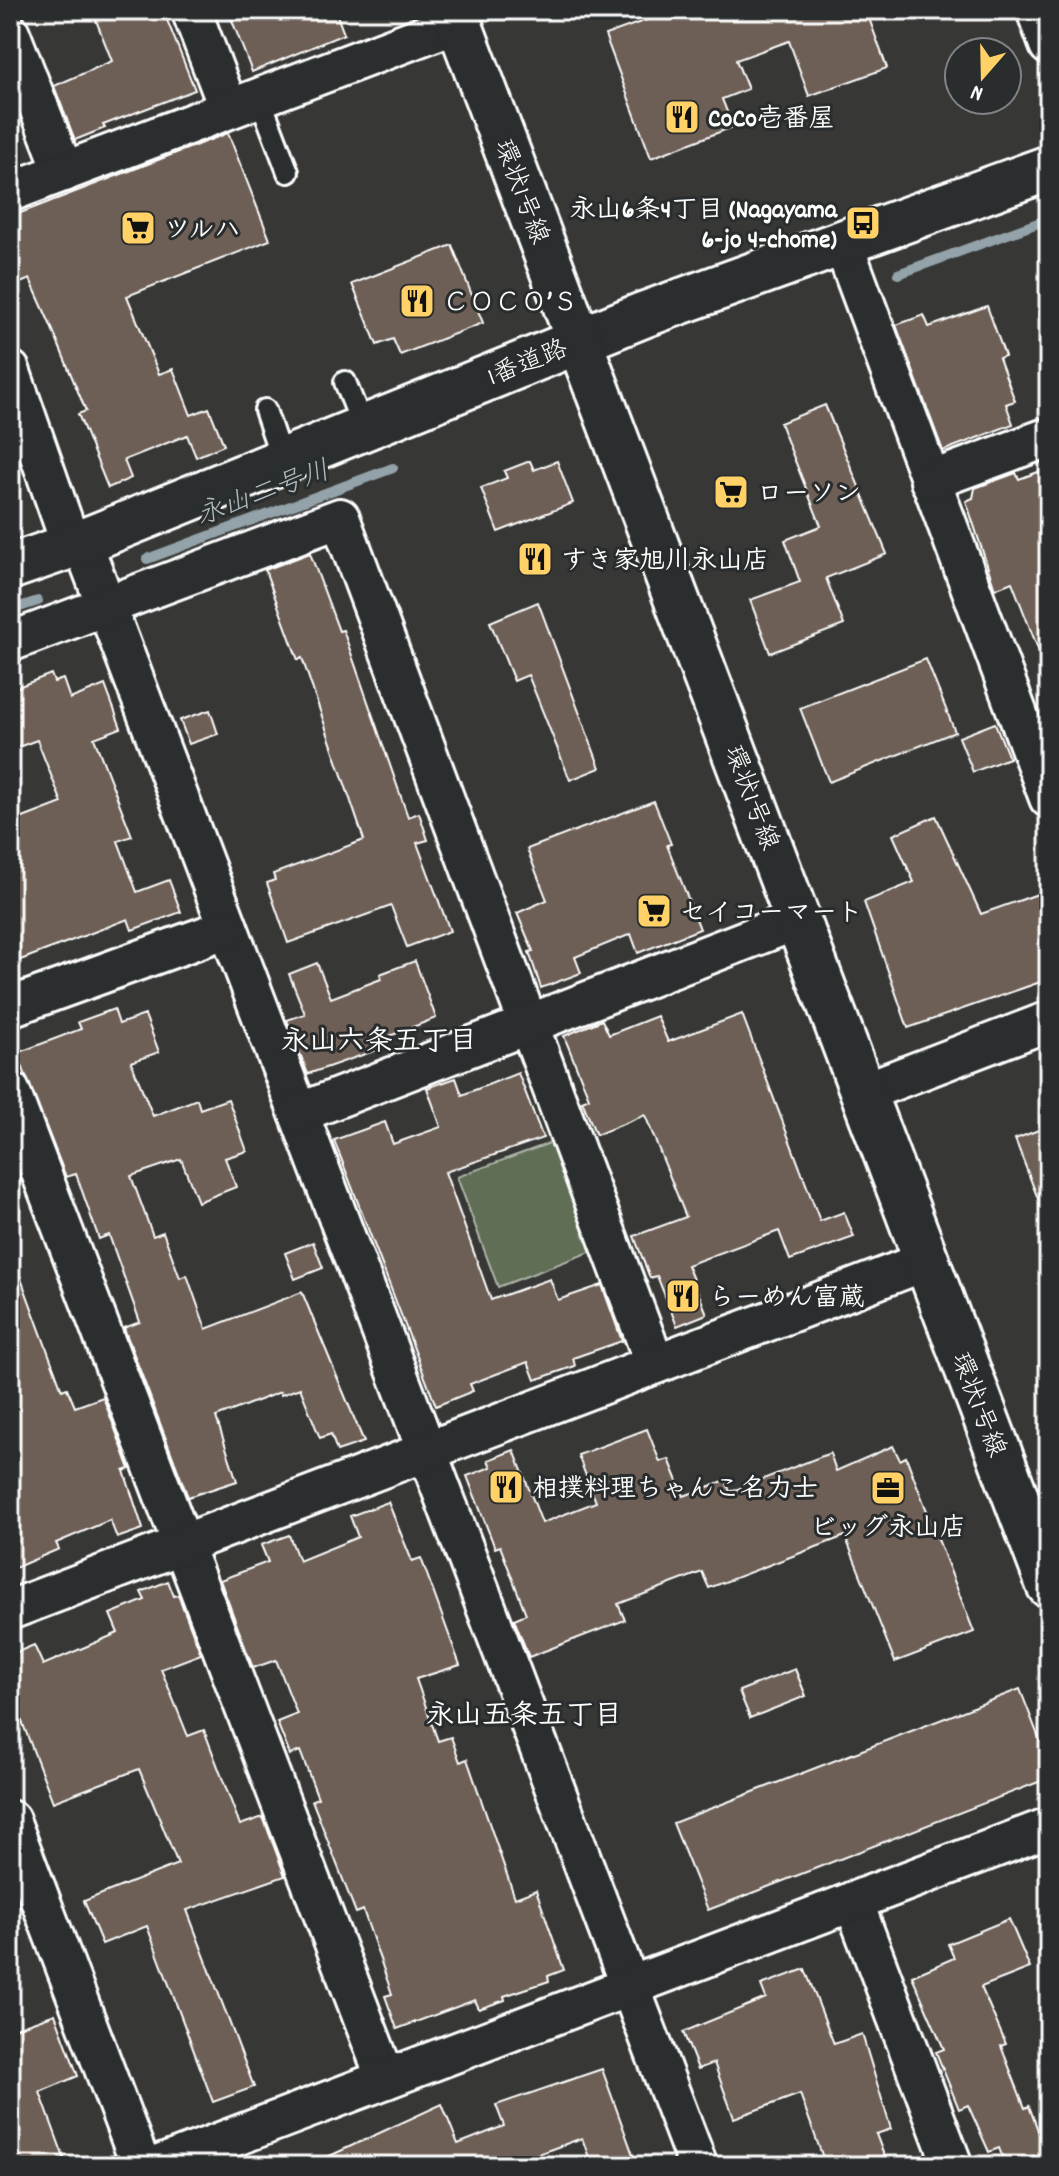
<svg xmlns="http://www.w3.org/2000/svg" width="1059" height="2176" viewBox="0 0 1059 2176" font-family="Dekko,'Klee One',sans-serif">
<rect width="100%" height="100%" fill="#373736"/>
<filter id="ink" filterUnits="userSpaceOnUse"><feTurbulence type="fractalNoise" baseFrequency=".0125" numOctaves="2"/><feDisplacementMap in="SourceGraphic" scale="16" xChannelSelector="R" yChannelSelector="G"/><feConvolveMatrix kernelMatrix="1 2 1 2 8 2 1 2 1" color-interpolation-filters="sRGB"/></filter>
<g filter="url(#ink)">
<polygon fill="#606e56" stroke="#b0b6aa" stroke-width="2" points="558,1140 598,1249 498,1287 457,1177"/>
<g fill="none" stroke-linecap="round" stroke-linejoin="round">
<g stroke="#93a3a9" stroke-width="10">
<polyline points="898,274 1049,219"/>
<polyline points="147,559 393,468"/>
<polyline points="10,610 38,601"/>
</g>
</g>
<g fill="#6d5e54" stroke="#fff" stroke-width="2">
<polygon points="92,10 163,10 195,90 103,125 105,128 75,140 54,86 112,61"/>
<polygon points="228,10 335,10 344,34 252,72"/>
<polygon points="674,10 866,10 887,68 809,96 789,41 736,60 748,89 722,99 733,127 651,158 605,35"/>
<polygon points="228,133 270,240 127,296 159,374 173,369 191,415 209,408 224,445 196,457 187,435 124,460 131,478 108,488 78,414 86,411 51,326 30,279 18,284 10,262 10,217"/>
<polygon points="452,245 483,323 400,355 393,339 377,345 352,284"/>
<polygon points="987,306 1005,356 999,358 1015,401 1006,404 1013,424 943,451 896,325 924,315 929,327"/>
<polygon points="825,405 887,554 826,578 844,625 770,653 750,600 800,582 785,540 821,526 780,423"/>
<polygon points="530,461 534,470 557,461 573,503 498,532 481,488 507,478 504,471"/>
<polygon points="1049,468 1049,672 1047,672 1012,582 995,589 966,501 973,498 975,488 1016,473 1019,479"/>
<polygon points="310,553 339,631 343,630 408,817 419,813 428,840 417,843 450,931 407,947 391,906 288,943 267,883 275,880 273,874 364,840 302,658 298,660 265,570"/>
<polygon points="538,602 600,768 570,780 528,675 514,681 490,622"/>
<polygon points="926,659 955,732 829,782 800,708"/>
<polygon points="51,674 54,682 63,679 70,699 105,685 121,728 94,738 132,836 118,841 137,892 169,880 181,912 132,930 128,919 10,964 10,823 62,803 37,740 10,750 10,690"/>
<polygon points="210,710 218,734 189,744 180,720"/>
<polygon points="995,723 1009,758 973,772 959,737"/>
<polygon points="654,801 671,844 667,845 700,929 638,953 631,934 575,957 581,973 541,988 529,952 533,951 517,913 547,900 527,849"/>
<polygon points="936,816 981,914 1049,890 1049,979 908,1028 864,902 914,882 893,835"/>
<polygon points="415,961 436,1018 374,1042 377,1050 308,1074 287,1020 305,1014 289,974 317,963 331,998 381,979 380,974"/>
<polygon points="114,1009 119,1024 145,1015 159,1052 131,1062 153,1116 197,1099 200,1109 228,1099 247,1151 225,1158 236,1187 198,1202 181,1159 131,1176 153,1236 163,1232 180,1278 187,1275 206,1329 302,1292 364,1442 337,1451 331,1434 320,1438 300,1388 281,1395 280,1392 216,1417 237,1481 188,1497 124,1328 140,1322 109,1235 99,1239 76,1174 66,1177 17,1053 81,1029 78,1022"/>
<polygon points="742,1014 820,1221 844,1212 854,1237 790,1260 779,1231 687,1265 707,1314 677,1326 657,1276 650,1278 634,1236 686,1217 645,1115 596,1135 582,1101 589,1098 564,1036 602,1020 609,1035 657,1016 668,1042"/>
<polygon points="518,1073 543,1138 445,1172 491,1300 550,1279 558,1300 602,1285 622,1341 573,1358 575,1366 535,1380 528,1362 470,1384 473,1391 436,1406 334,1140 385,1122 393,1144 441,1127 427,1088 456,1078 462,1095"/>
<polygon points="1049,1126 1049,1221 1047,1222 1015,1139"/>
<polygon points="10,1153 21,1182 10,1187"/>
<polygon points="313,1242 323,1268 295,1279 285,1253"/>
<polygon points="10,1257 13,1257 62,1390 67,1388 75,1407 103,1397 130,1469 124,1471 143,1529 117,1538 110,1520 56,1543 59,1549 10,1570"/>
<polygon points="647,1429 660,1462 669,1459 684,1496 726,1480 730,1492 830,1453 836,1471 893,1446 900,1460 906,1457 974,1632 895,1662 845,1536 709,1588 702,1572 618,1604 625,1620 529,1657 514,1619 526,1614 500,1546 495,1548 467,1476 491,1467 488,1460 514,1450 542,1523 596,1502 578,1455"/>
<polygon points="388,1502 412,1561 421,1558 460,1665 416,1679 438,1741 451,1737 460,1762 467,1759 515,1898 536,1890 564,1970 548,1976 549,1981 504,1996 505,2000 479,2009 475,2000 397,2029 385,1996 392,1994 363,1910 356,1913 312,1800 318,1798 300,1751 290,1755 277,1722 297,1714 276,1660 253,1668 220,1580 268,1562 261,1545 289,1535 299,1561 358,1537 350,1516"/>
<polygon points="168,1581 174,1596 178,1595 201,1654 161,1669 188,1736 204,1730 240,1825 263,1817 285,1876 187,1910 254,2087 213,2102 147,1926 102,1944 84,1901 178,1864 139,1769 53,1802 16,1706 10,1708 10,1655 34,1645 43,1665 118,1633 110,1614 145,1600 141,1592"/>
<polygon points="795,1669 806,1696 750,1718 739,1691"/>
<polygon points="1020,1689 1049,1764 1049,1778 708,1910 673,1823"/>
<polygon points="1009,1919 1030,1968 981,1987 1006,2044 1001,2046 1025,2108 1029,2106 1046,2152 1006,2166 999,2148 989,2152 968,2105 959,2109 936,2052 944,2049 912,1976 954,1958 948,1944"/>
<polygon points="805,1969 834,2044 862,2034 891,2129 876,2134 888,2166 826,2166 800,2094 734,2118 714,2063 698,2069 683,2032 766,1998 761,1985"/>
<polygon points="55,2014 78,2076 40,2092 67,2166 10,2166 10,2030"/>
<polygon points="602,2069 637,2166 592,2166 582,2138 505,2166 308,2166 442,2104 458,2144 504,2126 496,2105"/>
</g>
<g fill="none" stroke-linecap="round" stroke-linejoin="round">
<defs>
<g id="lane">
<polyline points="259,96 288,172"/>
<polyline points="345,382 363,427"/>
<polyline points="265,410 282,460"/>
</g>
<g id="street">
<polyline points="191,10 228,107"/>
<polyline points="1036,10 1049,45"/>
<polyline points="10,33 64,172"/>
<polyline points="10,192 459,22"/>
<polyline points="843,244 1049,798"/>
<polyline points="10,370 71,545"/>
<polyline points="930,481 1049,437"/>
<polyline points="82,542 698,2166"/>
<polyline points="10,642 340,518 655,1364"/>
<polyline points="10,1007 228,928"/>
<polyline points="10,1091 386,2079"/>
<polyline points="864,1092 1049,1021"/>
<polyline points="299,1113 800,919"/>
<polyline points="10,1610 926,1261"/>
<polyline points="10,1820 141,2166"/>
<polyline points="853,1901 953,2166"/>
<polyline points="157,2166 1049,1827"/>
</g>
<polyline id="secondary" points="10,567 82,542 643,315 1049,168"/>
<polyline id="primary" points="454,10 1049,1585"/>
</defs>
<use href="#lane" stroke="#fff" stroke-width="26"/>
<use href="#street" stroke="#fff" stroke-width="44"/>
<use href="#secondary" stroke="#fff" stroke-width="50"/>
<use href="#primary" stroke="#fff" stroke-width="50"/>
<use href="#lane" stroke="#2a2d2e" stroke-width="20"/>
<use href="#street" stroke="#2a2d2e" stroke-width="38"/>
<use href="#secondary" stroke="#2a2d2e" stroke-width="44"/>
<use href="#primary" stroke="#2a2d2e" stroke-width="44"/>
</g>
</g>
<defs>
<symbol id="restaurant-square" viewBox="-11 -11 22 22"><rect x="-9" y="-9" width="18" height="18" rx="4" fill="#ffd166" stroke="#2a2d2e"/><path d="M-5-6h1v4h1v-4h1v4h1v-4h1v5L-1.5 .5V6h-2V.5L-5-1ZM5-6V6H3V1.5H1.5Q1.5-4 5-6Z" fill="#111"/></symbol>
<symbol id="bus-square" viewBox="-11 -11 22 22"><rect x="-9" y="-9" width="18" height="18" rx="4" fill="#ffd166" stroke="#2a2d2e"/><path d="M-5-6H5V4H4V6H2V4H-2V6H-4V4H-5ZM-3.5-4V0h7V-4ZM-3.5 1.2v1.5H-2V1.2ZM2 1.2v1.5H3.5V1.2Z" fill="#111"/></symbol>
<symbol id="supermarket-square" viewBox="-11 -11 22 22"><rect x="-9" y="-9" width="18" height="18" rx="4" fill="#ffd166" stroke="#2a2d2e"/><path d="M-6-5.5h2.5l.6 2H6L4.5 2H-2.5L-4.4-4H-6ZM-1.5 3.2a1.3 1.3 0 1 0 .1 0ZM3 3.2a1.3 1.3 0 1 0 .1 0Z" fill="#111"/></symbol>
<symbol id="office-square" viewBox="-11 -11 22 22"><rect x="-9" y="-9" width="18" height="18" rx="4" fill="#ffd166" stroke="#2a2d2e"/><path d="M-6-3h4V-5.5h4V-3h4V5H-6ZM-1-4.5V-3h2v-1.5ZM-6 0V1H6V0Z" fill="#111"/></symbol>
</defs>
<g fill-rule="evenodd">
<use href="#restaurant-square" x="662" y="97" width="40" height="40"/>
<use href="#bus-square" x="843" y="203" width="40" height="40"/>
<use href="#supermarket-square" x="118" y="208" width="40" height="40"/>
<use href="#restaurant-square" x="397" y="281" width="40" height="40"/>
<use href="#supermarket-square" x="711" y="472" width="40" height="40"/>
<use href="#restaurant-square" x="515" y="539" width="40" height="40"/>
<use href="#supermarket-square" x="634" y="891" width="40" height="40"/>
<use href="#restaurant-square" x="663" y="1276" width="40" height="40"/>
<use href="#restaurant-square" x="486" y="1467" width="40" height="40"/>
<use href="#office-square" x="868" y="1468" width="40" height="40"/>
</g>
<g text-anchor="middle" stroke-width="6" stroke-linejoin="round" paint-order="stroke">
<g font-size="26" font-weight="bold" fill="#fff" stroke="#2a2d2e" text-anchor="start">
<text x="708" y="126">CoCo壱番屋</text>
<text x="837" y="217" text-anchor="end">永山6条4丁目 (Nagayama<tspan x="837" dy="30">6-jo 4-chome)</tspan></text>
<text x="164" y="237">ツルハ</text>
<text x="443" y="310">ＣＯＣＯ’Ｓ</text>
<text x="757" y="501">ローソン</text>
<text x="561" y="568">すき家旭川永山店</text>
<text x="680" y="920">セイコーマート</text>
<text x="709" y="1305">らーめん富蔵</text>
<text x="532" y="1496">相撲料理ちゃんこ名力士</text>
<text x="888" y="1535" text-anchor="middle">ビッグ永山店</text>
</g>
<g font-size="26" fill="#fff" stroke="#2a2d2e">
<text transform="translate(523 191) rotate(69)" y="9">環状1号線</text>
<text transform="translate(527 361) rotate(-22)" y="9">1番道路</text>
<text transform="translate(753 797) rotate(69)" y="9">環状1号線</text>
<text transform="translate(980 1404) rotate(69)" y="9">環状1号線</text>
</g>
<g font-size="28" font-style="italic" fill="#aebabe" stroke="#2a2d2e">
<text transform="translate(262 491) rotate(-20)" y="10">永山二号川</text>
</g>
<g font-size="28" font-weight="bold" fill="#fff" stroke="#2a2d2e">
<text x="379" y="1049">永山六条五丁目</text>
<text x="524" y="1723">永山五条五丁目</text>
</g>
</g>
<rect width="1059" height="2176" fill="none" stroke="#2a2d2e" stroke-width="40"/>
<rect x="20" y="20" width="1019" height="2136" fill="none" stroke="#fff" stroke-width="3" filter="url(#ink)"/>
<g transform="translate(983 76) rotate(200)"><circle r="38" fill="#2a2d2e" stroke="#7f8182" stroke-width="2"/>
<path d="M0-6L14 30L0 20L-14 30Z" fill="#ffd166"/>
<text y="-12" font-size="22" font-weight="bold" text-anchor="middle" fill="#ffffff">N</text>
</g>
</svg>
